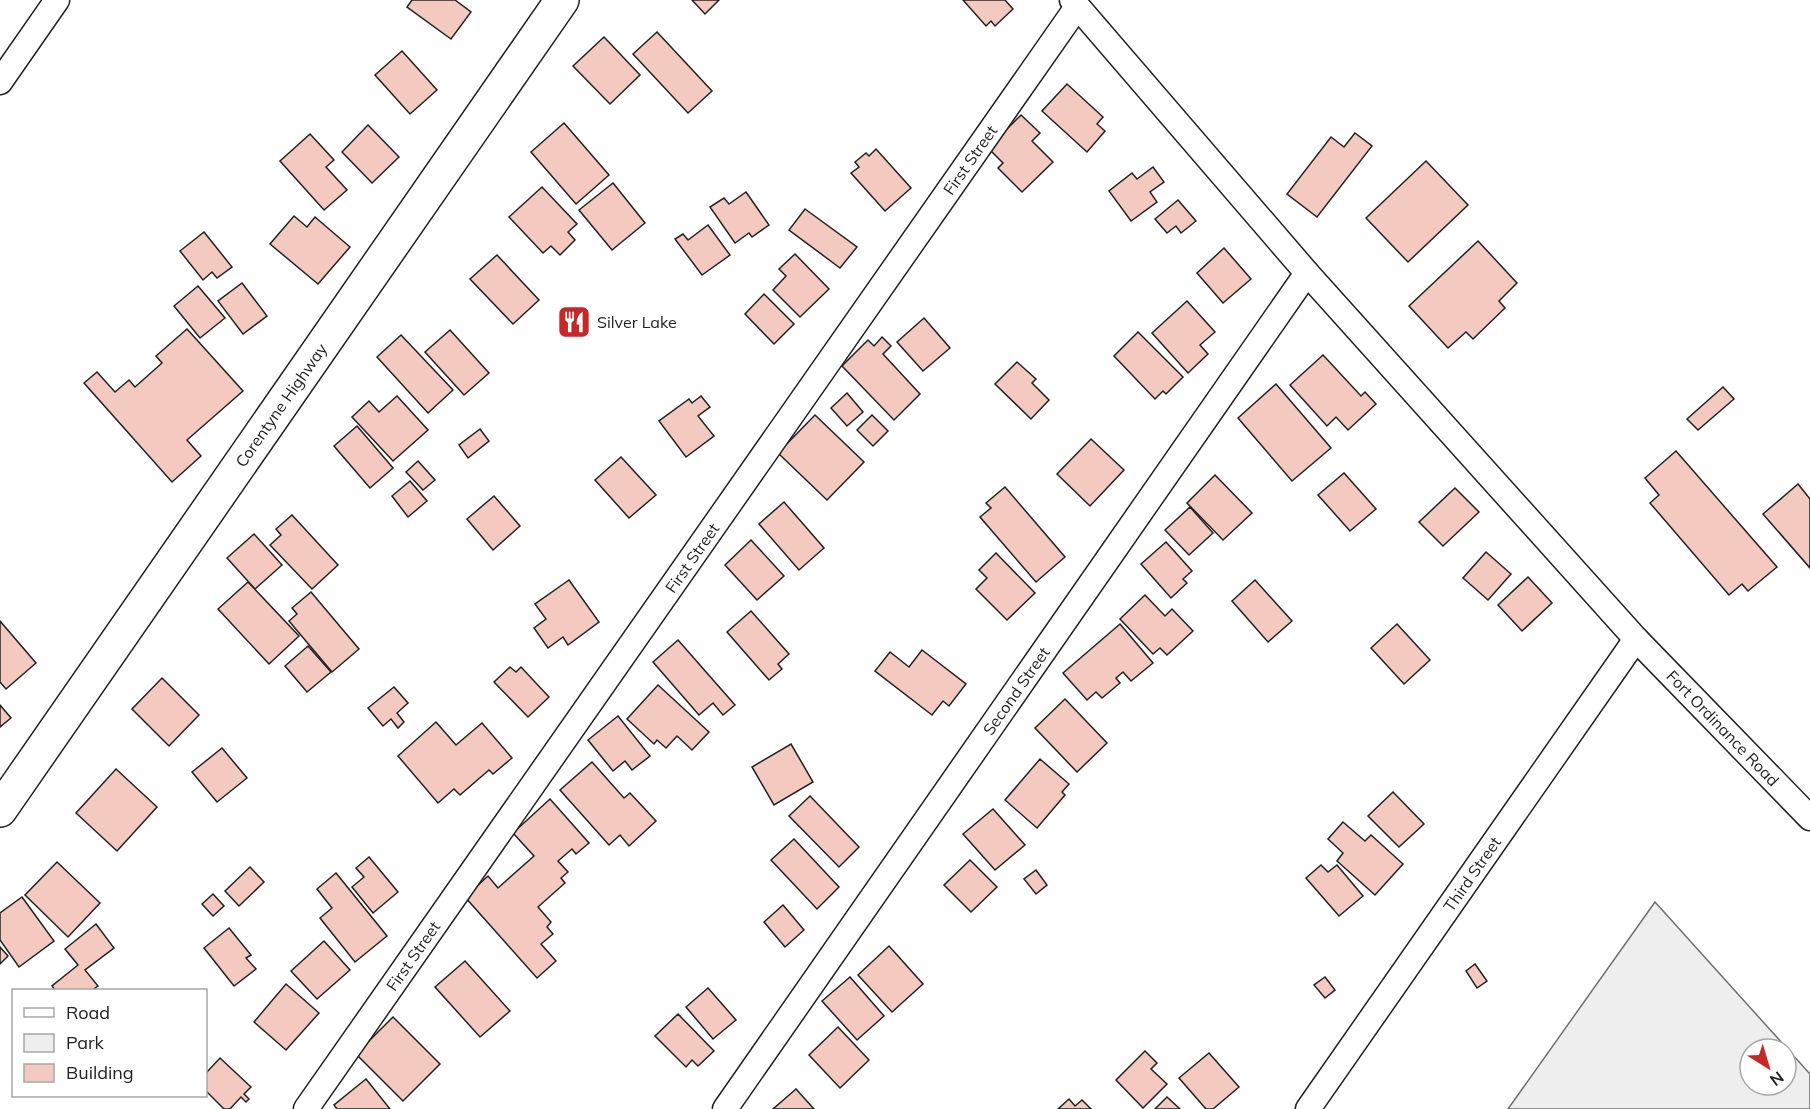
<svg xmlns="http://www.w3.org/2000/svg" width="1810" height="1109" viewBox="0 0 1810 1109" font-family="Mulish,sans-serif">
<rect width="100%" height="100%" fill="#fff"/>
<path fill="#eee" stroke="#6f6f6f" stroke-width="1.5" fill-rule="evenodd" d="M1655 902 1810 1074V1109H1508ZM1750 1049H1786V1085H1750Z"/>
<g fill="#f3c9c0" stroke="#222" stroke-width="1.5">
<polygon points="412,0 455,0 471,12 451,39 407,7"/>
<polygon points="692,0 719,0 705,14"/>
<polygon points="963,0 1005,0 1013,9 995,26 991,21 986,26"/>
<polygon points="657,32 712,91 688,113 633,54"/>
<polygon points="604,37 640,75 610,104 573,66"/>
<polygon points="402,51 437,90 410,114 375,75"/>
<polygon points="1067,84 1103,117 1097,124 1105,131 1087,152 1042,111"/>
<polygon points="1021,115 1040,133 1032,141 1053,162 1022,192 998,168 1003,163 988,148"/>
<polygon points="564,123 609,175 576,204 531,152"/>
<polygon points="368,125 399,157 372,183 342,152"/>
<polygon points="1355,133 1372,146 1317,217 1287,194 1331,137 1344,147"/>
<polygon points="310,134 334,160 326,167 347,190 324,210 280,161"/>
<polygon points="876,149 911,188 885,211 851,173 859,167 855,162 866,153 869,156"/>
<polygon points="1426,161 1468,205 1408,262 1366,218"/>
<polygon points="1153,167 1164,182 1150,192 1157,202 1131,221 1109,191 1132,173 1137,179"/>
<polygon points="613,183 645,223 612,250 579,210"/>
<polygon points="542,187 577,224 568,232 575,240 560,255 551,246 543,253 509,217"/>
<polygon points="746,192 769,225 752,237 749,233 735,243 710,207 724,198 729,204"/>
<polygon points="1178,200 1196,221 1181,233 1176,226 1167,233 1155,219"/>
<polygon points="805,209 857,247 840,268 789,230"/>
<polygon points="294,216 307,227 315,217 350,247 318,284 270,244"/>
<polygon points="708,225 730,255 702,275 675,239 683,234 688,240"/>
<polygon points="204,232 232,267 217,278 212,272 203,280 180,251"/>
<polygon points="1478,241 1517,283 1499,301 1505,308 1473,339 1466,332 1448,348 1409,306"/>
<polygon points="1224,248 1251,279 1223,303 1197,273"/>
<polygon points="795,254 829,289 800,317 773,290 786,276 779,269"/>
<polygon points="497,255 539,300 513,324 470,279"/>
<polygon points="242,283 267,316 243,334 218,301"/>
<polygon points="198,286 225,318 200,338 174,306"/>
<polygon points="764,294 794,324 774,344 745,314"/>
<polygon points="1187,301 1215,332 1200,345 1208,354 1188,373 1152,333"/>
<polygon points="924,318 950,348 923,371 897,342"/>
<polygon points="187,329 243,391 187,440 201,456 172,482 84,383 97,372 115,392 129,380 135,387 162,363 156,356"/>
<polygon points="450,330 489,373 464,395 425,352"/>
<polygon points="1138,332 1183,377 1166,394 1163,391 1155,399 1114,356"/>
<polygon points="401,335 453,390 428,413 377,357"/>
<polygon points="882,337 891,346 883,354 920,394 894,420 842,366 868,340 874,346"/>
<polygon points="1323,355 1361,396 1365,392 1376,404 1348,430 1336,417 1327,426 1290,385"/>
<polygon points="1017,362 1036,379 1032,383 1049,400 1031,419 995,384"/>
<polygon points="1276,384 1331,448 1292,481 1238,418"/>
<polygon points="1723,387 1734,399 1698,430 1687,419"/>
<polygon points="847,393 863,412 847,426 831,408"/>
<polygon points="397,396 428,430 393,461 352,417 369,401 379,412"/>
<polygon points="701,396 710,407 698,416 714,436 686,457 659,421 689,399 692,403"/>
<polygon points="815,415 864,462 827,500 778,453"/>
<polygon points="872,415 888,431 873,446 857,430"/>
<polygon points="357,426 393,468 370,488 334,446"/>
<polygon points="480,429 489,441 468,458 459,445"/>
<polygon points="1091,439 1124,470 1090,506 1057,474"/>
<polygon points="1676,451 1777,567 1748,591 1742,584 1729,595 1650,503 1659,495 1645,478"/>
<polygon points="621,457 656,495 629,518 595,480"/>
<polygon points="418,461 435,480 423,490 406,472"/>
<polygon points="1344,473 1376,509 1350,531 1318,495"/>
<polygon points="1215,475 1252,513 1223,540 1187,503"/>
<polygon points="410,481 427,501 408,517 392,496"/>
<polygon points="1798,484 1810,499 1810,568 1763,514"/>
<polygon points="1005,487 1065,557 1036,582 980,517 991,508 986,503"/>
<polygon points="1455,488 1479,512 1443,546 1419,522"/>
<polygon points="494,496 520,526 493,550 467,519"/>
<polygon points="784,502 824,548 799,570 759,524"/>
<polygon points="1190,507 1213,533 1189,555 1165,530"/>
<polygon points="292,515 338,565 312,589 270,545 281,535 276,529"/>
<polygon points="254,534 282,565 255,589 227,558"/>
<polygon points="751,540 784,576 757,600 725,565"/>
<polygon points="1166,542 1192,571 1183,579 1187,583 1171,598 1141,564"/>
<polygon points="1486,552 1511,574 1488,600 1463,578"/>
<polygon points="996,553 1035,593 1007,620 976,589 987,578 979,570"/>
<polygon points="1528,577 1552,603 1522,631 1498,605"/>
<polygon points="569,580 599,622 568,645 563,637 548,648 534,628 546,619 535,604"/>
<polygon points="1255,580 1292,621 1268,642 1232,601"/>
<polygon points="248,582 299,636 269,664 218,609"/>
<polygon points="311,592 359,649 332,672 289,621 297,614 292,608"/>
<polygon points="1145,595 1165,616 1172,609 1193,631 1167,655 1160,648 1153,654 1120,619"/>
<polygon points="751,611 789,654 778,664 782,669 769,680 727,632"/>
<polygon points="0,621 36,663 6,689 0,682"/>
<polygon points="1120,624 1153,663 1131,681 1123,672 1116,678 1120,683 1102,698 1096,692 1087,700 1063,673"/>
<polygon points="1397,624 1430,660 1404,684 1371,648"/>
<polygon points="678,640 735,705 723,715 713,703 699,715 653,662"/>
<polygon points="308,646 331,672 307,692 285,666"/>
<polygon points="922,650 966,684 949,706 943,701 932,715 875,671 890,652 909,667"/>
<polygon points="510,667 516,672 521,667 549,697 528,717 494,682"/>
<polygon points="162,678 199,715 169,746 132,709"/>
<polygon points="658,685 709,732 692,750 677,736 666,748 657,740 654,744 627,719"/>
<polygon points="394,687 408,703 397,713 404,722 398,728 391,719 383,726 368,708"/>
<polygon points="1065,699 1107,743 1077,772 1035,728"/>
<polygon points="0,705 11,718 0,727"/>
<polygon points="618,716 650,756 632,770 625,761 613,771 588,740"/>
<polygon points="436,722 456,745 482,723 512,758 493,774 489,770 460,795 454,789 438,803 398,756"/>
<polygon points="791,744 813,782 774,805 752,767"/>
<polygon points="222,748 247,778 217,802 192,772"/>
<polygon points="1040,759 1069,784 1062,792 1065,795 1037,828 1005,800"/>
<polygon points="592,762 624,798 630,793 656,821 629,846 620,835 609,845 560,790"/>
<polygon points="116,769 157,807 117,851 76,813"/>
<polygon points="1393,792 1424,824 1399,847 1368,816"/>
<polygon points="810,796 859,847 839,867 789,816"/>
<polygon points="550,799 589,843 576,854 572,849 558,861 568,872 561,878 565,883 538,907 551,922 547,927 553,934 541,944 556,961 537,978 465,897 488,876 498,888 534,856 513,833"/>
<polygon points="993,809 1025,845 995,870 963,834"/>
<polygon points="1343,822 1365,841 1371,835 1403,864 1375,895 1337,861 1343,853 1328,839"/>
<polygon points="794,839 839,887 817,909 771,860"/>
<polygon points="369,857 398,892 373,913 352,887 364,877 356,868"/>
<polygon points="970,860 997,887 971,912 944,885"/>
<polygon points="57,862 100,903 68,937 25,895"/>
<polygon points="1321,865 1328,872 1337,865 1363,896 1339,916 1306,878"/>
<polygon points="250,867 264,882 239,906 225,891"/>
<polygon points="1036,870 1047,885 1036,894 1024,879"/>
<polygon points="336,873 387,936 355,962 320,918 332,908 317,889"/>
<polygon points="213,894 224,906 213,916 202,904"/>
<polygon points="22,897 54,941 19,967 0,940 0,913"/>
<polygon points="783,905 804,930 785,947 764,922"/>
<polygon points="96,924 114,948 85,970 98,986 92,990 55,990 52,986 78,965 65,949"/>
<polygon points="229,928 251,955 246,958 256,969 234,986 204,948"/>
<polygon points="324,941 350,970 317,999 291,971"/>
<polygon points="889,946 923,984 892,1012 858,975"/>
<polygon points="0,947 8,956 0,964"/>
<polygon points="465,961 510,1011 480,1037 435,987"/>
<polygon points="1475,964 1487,981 1477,988 1466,971"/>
<polygon points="850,977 884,1016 857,1040 822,1001"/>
<polygon points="1325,977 1335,990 1325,998 1314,985"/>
<polygon points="286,984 319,1013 286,1050 254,1022"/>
<polygon points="708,988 736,1020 713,1039 686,1007"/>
<polygon points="678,1014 714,1051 698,1066 692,1060 686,1067 655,1036"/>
<polygon points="393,1017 440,1064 403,1101 356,1054"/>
<polygon points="838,1027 869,1060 840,1088 809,1055"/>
<polygon points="1145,1051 1157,1063 1151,1069 1167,1084 1143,1108 1116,1080"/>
<polygon points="1209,1053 1239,1087 1213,1109 1206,1109 1179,1078"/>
<polygon points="220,1058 251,1087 244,1094 249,1099 246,1102 241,1097 230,1109 224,1109 206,1091 206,1073"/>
<polygon points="366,1079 390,1109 337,1109 334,1105"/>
<polygon points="796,1089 814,1109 773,1109"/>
<polygon points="1167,1097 1180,1109 1155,1109"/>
<polygon points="1069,1099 1075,1106 1082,1100 1091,1109 1058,1109"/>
</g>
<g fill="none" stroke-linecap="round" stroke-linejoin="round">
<defs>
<g id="street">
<polyline points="1072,0 1307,273 1636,639 1810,818"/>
<polyline points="0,82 57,0"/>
<polyline points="306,1109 1077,7"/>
<polyline points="725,1109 1307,273"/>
<polyline points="1308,1109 1636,639"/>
</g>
<polyline id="secondary" points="0,810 562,0"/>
</defs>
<use href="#street" stroke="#222" stroke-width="27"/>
<use href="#secondary" stroke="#222" stroke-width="36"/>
<use href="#street" stroke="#fff" stroke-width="24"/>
<use href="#secondary" stroke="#fff" stroke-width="33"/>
</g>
<defs>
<symbol id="restaurant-square" viewBox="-11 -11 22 22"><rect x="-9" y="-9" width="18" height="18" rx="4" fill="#c62828" stroke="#fff"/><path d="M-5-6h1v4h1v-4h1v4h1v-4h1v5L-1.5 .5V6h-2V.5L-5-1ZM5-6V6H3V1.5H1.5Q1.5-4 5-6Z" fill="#fff"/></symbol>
</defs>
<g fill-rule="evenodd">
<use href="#restaurant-square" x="555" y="303" width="38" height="38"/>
</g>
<g text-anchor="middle" stroke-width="4.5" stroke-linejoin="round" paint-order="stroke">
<g font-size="16" fill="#222" stroke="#fff">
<text transform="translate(970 160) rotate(-55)" y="6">First Street</text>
<text transform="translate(281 405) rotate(-55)" y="6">Corentyne Highway</text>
<text transform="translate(692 558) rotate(-55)" y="6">First Street</text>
<text transform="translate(1016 691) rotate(-55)" y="6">Second Street</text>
<text transform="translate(1723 728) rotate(46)" y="6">Fort Ordinance Road</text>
<text transform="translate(1472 874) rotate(-55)" y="6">Third Street</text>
<text transform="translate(413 956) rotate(-55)" y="6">First Street</text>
</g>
<g font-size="16" fill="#222" stroke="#fff" text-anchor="start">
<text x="597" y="328">Silver Lake</text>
</g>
</g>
<rect x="12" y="989" width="195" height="108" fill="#ffffff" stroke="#a7a7a7" stroke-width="1.5"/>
<rect x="24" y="1008" width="30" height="9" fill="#ffffff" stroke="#a7a7a7" stroke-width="1.5"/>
<text x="66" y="1019" font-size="18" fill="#222222">Road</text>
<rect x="24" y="1034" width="30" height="18" fill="#eeeeee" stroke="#a7a7a7" stroke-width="1.5"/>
<text x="66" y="1049" font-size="18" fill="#222222">Park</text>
<rect x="24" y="1064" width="30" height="18" fill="#f3c9c0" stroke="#a7a7a7" stroke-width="1.5"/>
<text x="66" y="1079" font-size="18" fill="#222222">Building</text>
<g transform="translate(1768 1067) rotate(143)"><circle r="28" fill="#ffffff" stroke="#a7a7a7" stroke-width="1.5"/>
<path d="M0-4.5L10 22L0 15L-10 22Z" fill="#c62828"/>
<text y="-9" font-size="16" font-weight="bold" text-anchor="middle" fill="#222222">N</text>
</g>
</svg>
